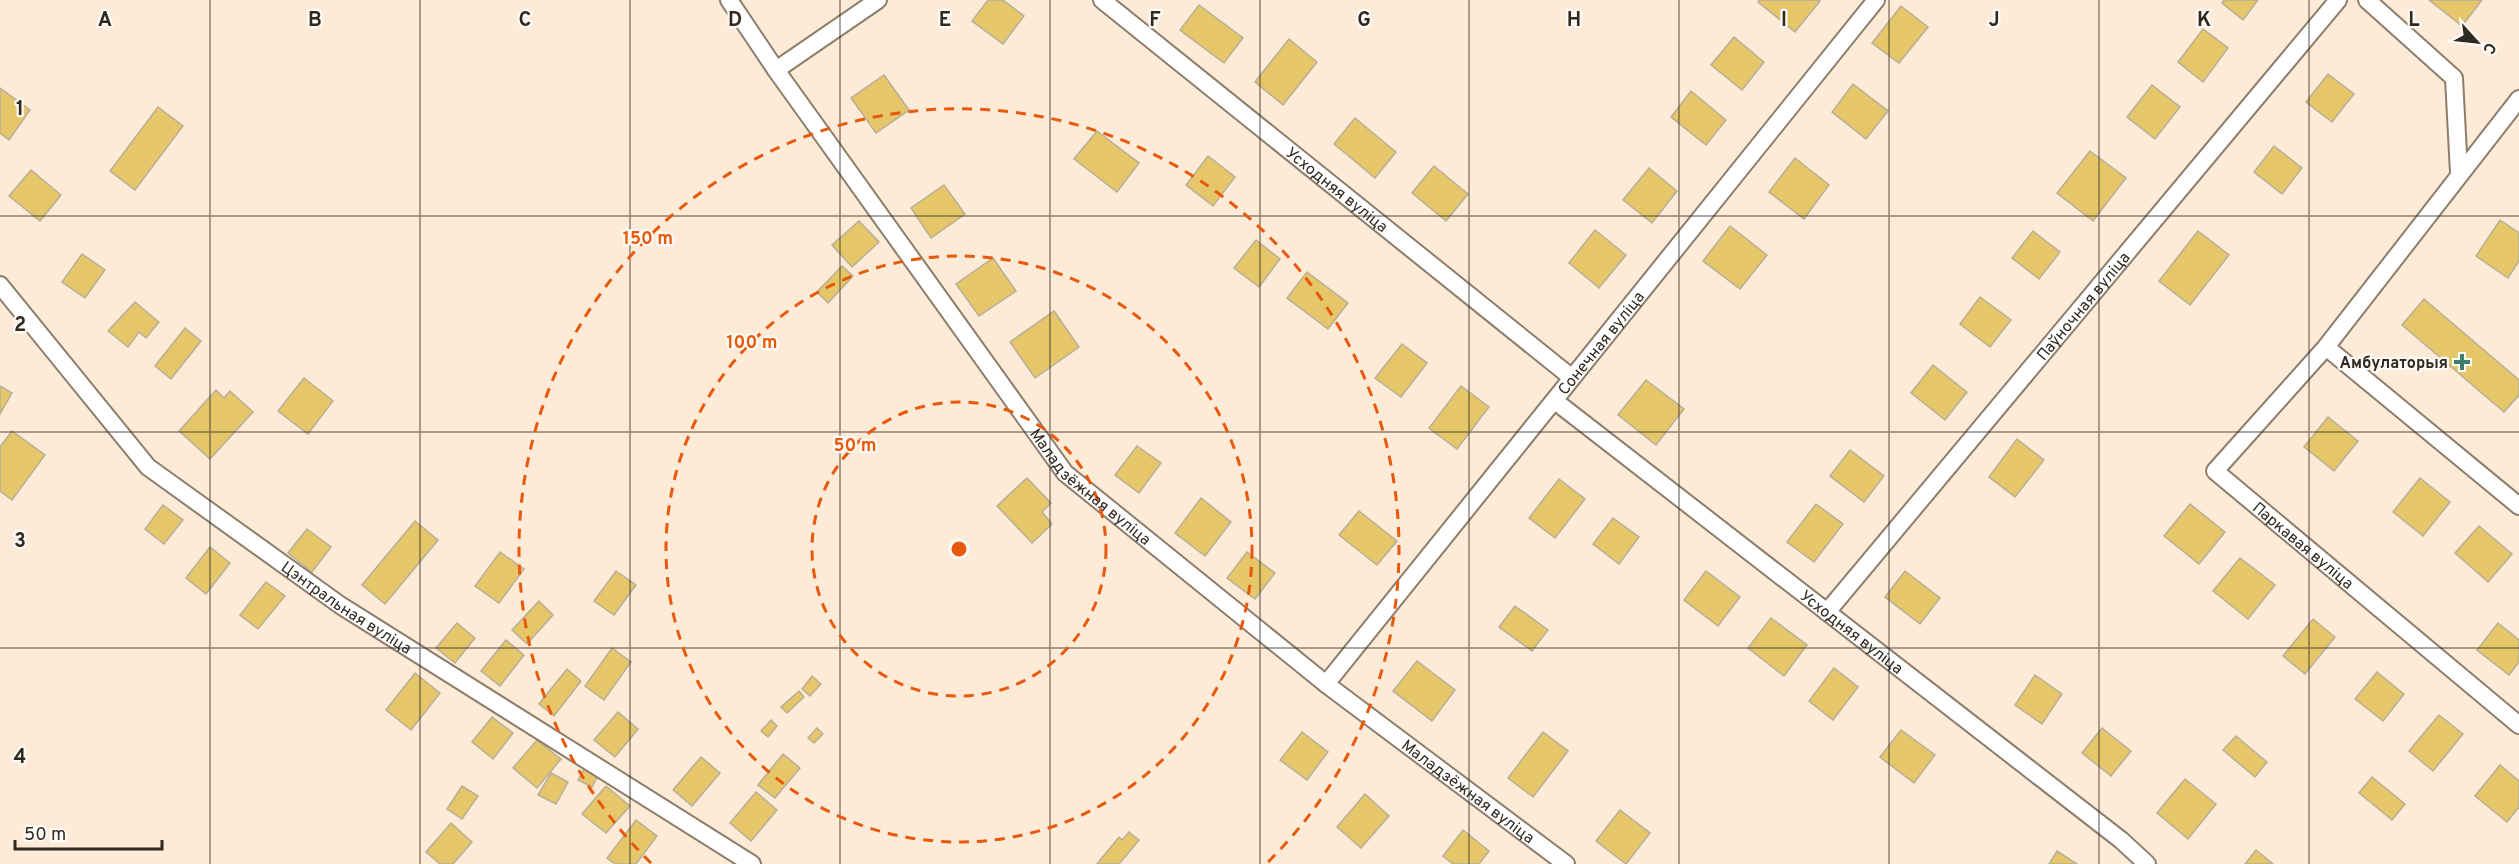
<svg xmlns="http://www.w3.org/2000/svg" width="2519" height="864" viewBox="0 0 2519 864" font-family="Overpass,sans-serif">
<rect width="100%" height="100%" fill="#fdebd7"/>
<g fill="#e5c669" stroke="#b7af98" stroke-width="1.5">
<polygon points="988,0 1003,0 1024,16 1003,44 972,21"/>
<polygon points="1759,0 1819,0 1820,1 1795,32 1758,2"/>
<polygon points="2224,0 2258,0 2243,20 2222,3"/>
<polygon points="2429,0 2482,0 2462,26"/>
<polygon points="1199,5 1243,38 1224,63 1180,30"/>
<polygon points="1901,6 1928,27 1899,63 1872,43"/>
<polygon points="2203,29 2228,48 2203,82 2178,62"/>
<polygon points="1734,37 1764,62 1742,90 1711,65"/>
<polygon points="1289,39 1317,62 1283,105 1255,82"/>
<polygon points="2328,74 2354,94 2332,122 2306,102"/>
<polygon points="884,75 909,110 876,133 851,98"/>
<polygon points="1853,84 1888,111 1866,139 1832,112"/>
<polygon points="2152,85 2180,107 2155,139 2127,117"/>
<polygon points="0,88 30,110 9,140 0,133"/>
<polygon points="1691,91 1726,120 1706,145 1671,117"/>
<polygon points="158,107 183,126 135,190 110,171"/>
<polygon points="1355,118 1396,152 1375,178 1334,144"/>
<polygon points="1097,131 1139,163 1117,192 1074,159"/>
<polygon points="2274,146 2302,168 2282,194 2254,172"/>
<polygon points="2090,151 2126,178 2093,221 2057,193"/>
<polygon points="1208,156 1235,177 1213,206 1186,185"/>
<polygon points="1795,158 1829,185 1804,219 1769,192"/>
<polygon points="1434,166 1468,194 1446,221 1412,193"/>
<polygon points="1649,168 1677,191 1652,223 1623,200"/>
<polygon points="31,170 61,195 40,221 9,196"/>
<polygon points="944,185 965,214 931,238 911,208"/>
<polygon points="2500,220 2519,233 2519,261 2508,278 2476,256"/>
<polygon points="859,221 879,242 852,267 832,245"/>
<polygon points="1730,226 1767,255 1740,289 1703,261"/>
<polygon points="1595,230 1626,255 1599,288 1569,263"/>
<polygon points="2033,231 2060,252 2039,279 2012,258"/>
<polygon points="2198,231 2229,255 2190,305 2159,281"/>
<polygon points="1256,240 1280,259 1259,287 1234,268"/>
<polygon points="82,254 105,270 85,298 62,282"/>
<polygon points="993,258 1016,291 979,316 956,284"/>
<polygon points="842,266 853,276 828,303 817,292"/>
<polygon points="1307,272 1348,303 1328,329 1287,298"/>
<polygon points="1980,297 2011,320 1990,347 1960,324"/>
<polygon points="2424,299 2519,380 2519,395 2504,412 2402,325"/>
<polygon points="135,302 159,322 146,338 139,332 128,347 108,331"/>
<polygon points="1054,311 1079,347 1035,378 1010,342"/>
<polygon points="185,328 201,341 171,379 155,366"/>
<polygon points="1402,344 1427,363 1401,397 1375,378"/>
<polygon points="1933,365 1967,392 1945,420 1911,393"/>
<polygon points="304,378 333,401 308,434 278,411"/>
<polygon points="1646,380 1684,409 1656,445 1618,415"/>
<polygon points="0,386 12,393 0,414"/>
<polygon points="1461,386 1489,407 1457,449 1429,428"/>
<polygon points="216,390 224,398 230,391 253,412 210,459 179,431"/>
<polygon points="2328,417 2358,441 2334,471 2304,447"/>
<polygon points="12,431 45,455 12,500 0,491 0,447"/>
<polygon points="2017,439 2044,460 2015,497 1989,477"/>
<polygon points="1137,446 1161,463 1139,493 1115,475"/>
<polygon points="1850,450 1884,476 1864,502 1830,476"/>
<polygon points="1027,478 1051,503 1042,512 1052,524 1032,543 997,506"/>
<polygon points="2420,478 2450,502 2423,536 2393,512"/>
<polygon points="1559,479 1585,499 1555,538 1529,518"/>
<polygon points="1201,498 1231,522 1205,556 1175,533"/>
<polygon points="1816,504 1843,524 1814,562 1787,542"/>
<polygon points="2190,504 2225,532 2199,564 2164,536"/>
<polygon points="163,505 183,520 164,544 145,529"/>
<polygon points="1359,511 1397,541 1377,565 1339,535"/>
<polygon points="1613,518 1639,537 1619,564 1593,544"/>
<polygon points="415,521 438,540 385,604 362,585"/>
<polygon points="2479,526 2512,554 2488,582 2455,553"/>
<polygon points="307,529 331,547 312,572 288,553"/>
<polygon points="210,547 230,563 206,594 186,578"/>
<polygon points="500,552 524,569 499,603 475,586"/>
<polygon points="1247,552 1275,573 1255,599 1227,578"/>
<polygon points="2240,558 2275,585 2248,619 2213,591"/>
<polygon points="616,571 636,585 614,615 594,601"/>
<polygon points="1706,571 1740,597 1718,626 1684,600"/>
<polygon points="1905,571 1940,598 1920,624 1885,597"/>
<polygon points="266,582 285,596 258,629 240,615"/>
<polygon points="539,601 553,615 527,644 512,630"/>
<polygon points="1515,606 1548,630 1532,651 1499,627"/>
<polygon points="1771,618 1807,645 1784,676 1748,648"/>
<polygon points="2313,619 2335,637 2305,674 2283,656"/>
<polygon points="457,623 475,638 455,663 436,648"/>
<polygon points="2498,623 2519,640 2519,662 2509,675 2477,650"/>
<polygon points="506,640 524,655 500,686 481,671"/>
<polygon points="612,648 631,662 604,700 585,686"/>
<polygon points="1417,661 1455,690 1432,721 1393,691"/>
<polygon points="1834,668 1858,687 1833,720 1809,701"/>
<polygon points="567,669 581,681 554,716 539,704"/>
<polygon points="2377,672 2404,694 2383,721 2355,699"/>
<polygon points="415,673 440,693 411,730 386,710"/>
<polygon points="2035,675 2062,694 2042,724 2015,705"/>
<polygon points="812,676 821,684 810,696 802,689"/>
<polygon points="799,691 804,697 787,713 781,707"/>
<polygon points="618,712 638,729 615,757 594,740"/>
<polygon points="2439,715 2463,734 2433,771 2409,751"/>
<polygon points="492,717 513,733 493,759 472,742"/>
<polygon points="771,720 777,726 768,737 761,731"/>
<polygon points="817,728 823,734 814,743 808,738"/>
<polygon points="2102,728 2131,751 2111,776 2082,753"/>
<polygon points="1901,730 1935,755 1914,783 1880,757"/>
<polygon points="1302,732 1328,752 1307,780 1280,760"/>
<polygon points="1543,732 1568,751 1533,797 1508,778"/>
<polygon points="2236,736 2267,762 2255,777 2223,750"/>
<polygon points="537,740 561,759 537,788 513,768"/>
<polygon points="783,754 800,768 775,798 758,785"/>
<polygon points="701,757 720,773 692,806 673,790"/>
<polygon points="587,764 600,772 592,787 578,780"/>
<polygon points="2500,765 2519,781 2519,807 2507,822 2475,796"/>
<polygon points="551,773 568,782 556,804 538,795"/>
<polygon points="2372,777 2405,804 2392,820 2359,793"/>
<polygon points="2185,779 2216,804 2188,839 2157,813"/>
<polygon points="462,786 478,796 462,819 447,809"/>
<polygon points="606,786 630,806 606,833 582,814"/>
<polygon points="756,792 777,810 751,841 730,823"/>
<polygon points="1365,794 1389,816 1361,848 1337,827"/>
<polygon points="1620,810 1650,833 1626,864 1596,841"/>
<polygon points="636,820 657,836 636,864 615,864 607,858"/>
<polygon points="451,823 472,842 453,864 440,864 426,852"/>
<polygon points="1463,830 1489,851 1479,864 1453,864 1443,856"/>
<polygon points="1129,832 1139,840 1119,864 1097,864 1119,837 1122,840"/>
<polygon points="2256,850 2273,864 2245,864"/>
<polygon points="2057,851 2077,864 2049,864"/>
</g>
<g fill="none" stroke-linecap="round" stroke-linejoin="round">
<defs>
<g id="minor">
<path id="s1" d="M729 0 776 70 1065 473 1326 684 1566 864"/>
<path id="s2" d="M1102 0 1571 377"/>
<polyline points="2367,0 2454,78 2459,173"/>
<polyline points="776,70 878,0"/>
<path id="s3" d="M2519 99 2326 347 2215 471 2519 725"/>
<path id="s4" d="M0 285 148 467 340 605 752 864"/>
<polyline points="2326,347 2519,506"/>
<path id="s5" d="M1555 401 2121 840 2147 864"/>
<path id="s6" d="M1827 612 2338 0"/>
<path id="s7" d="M1326 684 1876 0"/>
</g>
</defs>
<use href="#minor" stroke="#8d7d6b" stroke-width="20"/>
<use href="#minor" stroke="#fff" stroke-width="16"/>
</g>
<path fill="none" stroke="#302922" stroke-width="1.5" stroke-opacity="0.55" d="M210 0V864M420 0V864M630 0V864M840 0V864M1050 0V864M1260 0V864M1469 0V864M1679 0V864M1889 0V864M2099 0V864M2309 0V864M0 216H2519M0 432H2519M0 648H2519"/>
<g fill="none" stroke="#e8590c" stroke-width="3" stroke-dasharray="10 8">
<circle cx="959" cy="549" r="147"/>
<circle cx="959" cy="549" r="293"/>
<path d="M651 863A440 440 0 1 1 1267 863"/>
</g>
<path fill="#3d7f6f" stroke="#fefbf7" stroke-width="2" d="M2459 353h6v6h6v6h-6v6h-6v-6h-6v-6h6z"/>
<g text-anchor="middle" stroke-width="4.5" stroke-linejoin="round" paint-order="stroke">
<g font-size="16" fill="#302922" stroke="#fefbf7">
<text dy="6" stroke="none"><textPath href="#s2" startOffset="302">Усходняя вуліца</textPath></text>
<text dy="6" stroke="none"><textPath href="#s6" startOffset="399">Паўночная вуліца</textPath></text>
<text dy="6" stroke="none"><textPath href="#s7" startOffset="438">Сонечная вуліца</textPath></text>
<text dy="6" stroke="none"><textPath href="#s1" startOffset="608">Маладзёжная вуліца</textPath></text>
<text dy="6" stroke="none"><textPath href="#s3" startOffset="596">Паркавая вуліца</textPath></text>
<text dy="6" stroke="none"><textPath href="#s4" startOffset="478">Цэнтральная вуліца</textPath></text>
<text dy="6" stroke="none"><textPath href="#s5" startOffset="376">Усходняя вуліца</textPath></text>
<text dy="6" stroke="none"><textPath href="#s1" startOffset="1094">Маладзёжная вуліца</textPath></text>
</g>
<g font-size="16" font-weight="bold" fill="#302922" stroke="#fefbf7" text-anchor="end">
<text x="2448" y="368">Амбулаторыя</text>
</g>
</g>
<g font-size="20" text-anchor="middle" font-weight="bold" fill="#302922" stroke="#fefbf7" stroke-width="4.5" stroke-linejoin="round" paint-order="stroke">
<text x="105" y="26">A</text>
<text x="315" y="26">B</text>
<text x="525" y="26">C</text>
<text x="735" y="26">D</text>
<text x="945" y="26">E</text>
<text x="1155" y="26">F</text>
<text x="1364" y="26">G</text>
<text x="1574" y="26">H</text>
<text x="1784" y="26">I</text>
<text x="1994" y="26">J</text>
<text x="2204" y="26">K</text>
<text x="2414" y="26">L</text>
<text x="20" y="115">1</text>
<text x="20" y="331">2</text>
<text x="20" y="547">3</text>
<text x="20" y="763">4</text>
</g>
<circle cx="959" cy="549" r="9" fill="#e8590c" stroke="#fefbf7" stroke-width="3"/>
<g font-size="18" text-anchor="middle" font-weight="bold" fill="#e8590c" stroke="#fefbf7" stroke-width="4.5" stroke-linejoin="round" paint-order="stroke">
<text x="648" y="244">150 m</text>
<text x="752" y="348">100 m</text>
<text x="855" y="451">50 m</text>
</g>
<g transform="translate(2477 42) rotate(117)" stroke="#fefbf7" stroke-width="4.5" paint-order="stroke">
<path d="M0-4.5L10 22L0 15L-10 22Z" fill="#302922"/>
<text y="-9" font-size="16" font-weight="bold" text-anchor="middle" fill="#302922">С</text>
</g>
<path d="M15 840v9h147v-9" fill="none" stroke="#302922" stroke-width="3"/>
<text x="24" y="840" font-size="18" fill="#302922" stroke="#fefbf7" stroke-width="4.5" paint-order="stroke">50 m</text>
</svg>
